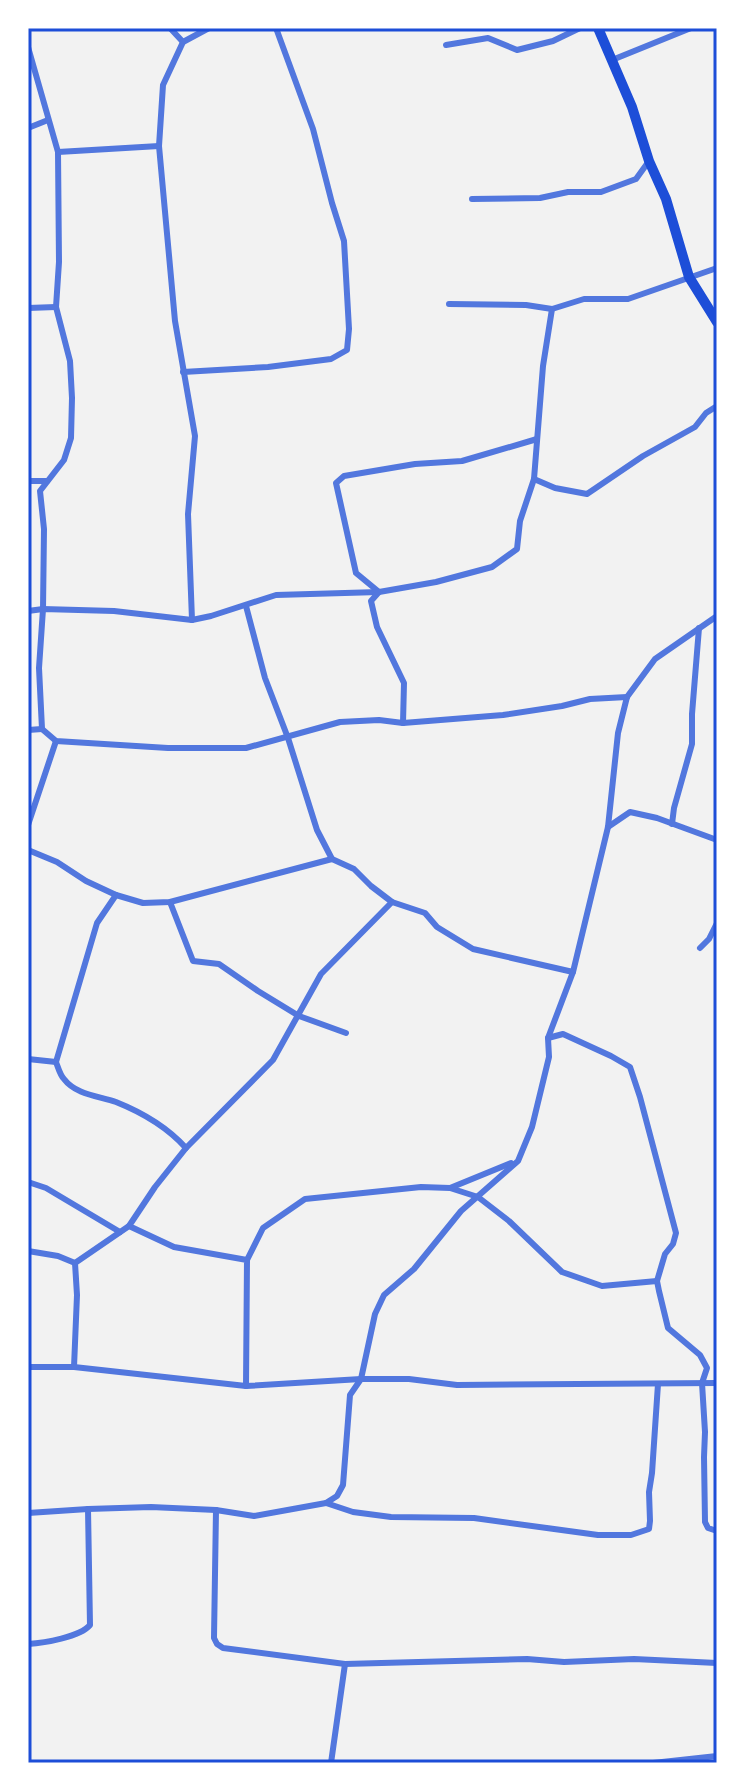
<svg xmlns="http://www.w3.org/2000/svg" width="745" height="1791" viewBox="0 0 745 1791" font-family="'Sofia Sans Condensed',sans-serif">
<rect width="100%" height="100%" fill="#f2f2f2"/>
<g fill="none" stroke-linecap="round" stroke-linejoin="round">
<g stroke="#5277de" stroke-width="6">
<polyline points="170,28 183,42"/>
<polyline points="446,45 488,38 517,50 553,41 580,28"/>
<polyline points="28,47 58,152 59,262 56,307 70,361 72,398 71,438 64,460 40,491 44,529 43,609 39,668 42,729 56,741 168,748 246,748 340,722 379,720 403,723 503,715 562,706 590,699 627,697"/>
<polyline points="612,60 691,28"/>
<polyline points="28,128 48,120"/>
<polyline points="58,152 159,146"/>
<polyline points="472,199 540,198 568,192 601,192 636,179 649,161"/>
<polyline points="449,304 526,305 552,309"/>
<polyline points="28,308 56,307"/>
<polyline points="183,372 268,367 331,359 347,350 349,329 344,241 332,203 313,129 276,28"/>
<polyline points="534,479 555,488 587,494 643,456 695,427 706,413 717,406"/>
<polyline points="28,481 47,481"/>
<polyline points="246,606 265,678 288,738 317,830 332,859 354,869 371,886 392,902"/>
<polyline points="28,611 43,609 114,611 192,620 211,616 276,595 379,592 436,582 492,567 517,549 520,521 534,479 543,366 552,309 584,299 628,299 717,268"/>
<polyline points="192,620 188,514 195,436 175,321 159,146 163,85 183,42 209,28"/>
<polyline points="403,723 404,683 377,627 371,601 379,592 356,573 336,483 344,476 415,464 462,461 537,439"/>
<polyline points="28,730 42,729"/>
<polyline points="672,824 674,808 692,744 692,714 699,628"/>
<polyline points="28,825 56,741"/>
<polyline points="608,827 630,812 657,818 717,840"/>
<polyline points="28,850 57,862 86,881 116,895 143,903 170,902 332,859"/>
<path d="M116 895 97 923 56 1062C58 1067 60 1075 64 1079 76 1095 99 1096 116 1102 141 1112 168 1128 186 1148"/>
<polyline points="170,902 193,961 219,964 258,991 299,1016 346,1033"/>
<polyline points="700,948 709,939 717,923"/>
<polyline points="548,1038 563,1034 611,1056 630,1067 640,1097 676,1233 673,1244 665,1254 657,1281 659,1291 668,1328 700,1355 707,1368 702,1383 705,1432 704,1457 705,1522 708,1528 717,1531"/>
<polyline points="28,1059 56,1062"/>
<polyline points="28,1182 46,1188 120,1232"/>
<polyline points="450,1188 478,1197 509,1221 562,1272 602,1286 657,1281"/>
<polyline points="28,1251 58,1256 75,1263"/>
<polyline points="247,1260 263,1228 305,1199 421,1187 450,1188 511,1163"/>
<polyline points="28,1367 74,1367 246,1386 361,1379 409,1379 457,1385 717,1383"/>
<polyline points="74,1367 77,1295 75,1263 129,1226"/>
<polyline points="246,1386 247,1260 174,1247 129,1226 155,1187 186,1148 273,1060 321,974 392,902 425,913 437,927 473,949 573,972 608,827 618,733 627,697 655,659 717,616"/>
<polyline points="326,1503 353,1512 391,1517 474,1518 598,1535 631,1535 649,1529 650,1521 649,1492 652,1473 658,1384"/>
<polyline points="216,1510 214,1638 217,1644 223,1648 345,1664 527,1659 564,1662 634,1659 717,1663"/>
<polyline points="28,1513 88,1509 151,1507 216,1510 254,1516 326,1503 337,1496 343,1485 350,1395 361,1379 375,1314 384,1295 414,1269 461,1211 518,1161 532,1127 549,1057 548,1038 573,972"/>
<path d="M28 1644C44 1643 80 1637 90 1625L88 1509"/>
<polyline points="331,1763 345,1664"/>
<polyline points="653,1763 717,1756"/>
</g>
<polyline stroke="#1d4ed8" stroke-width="10" points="598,28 632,107 649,161 666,199 689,277 717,322"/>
</g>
<rect width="745" height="1791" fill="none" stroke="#ffffff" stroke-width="60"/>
<rect x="30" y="30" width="685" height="1731" fill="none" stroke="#1d4ed8" stroke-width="3"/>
</svg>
